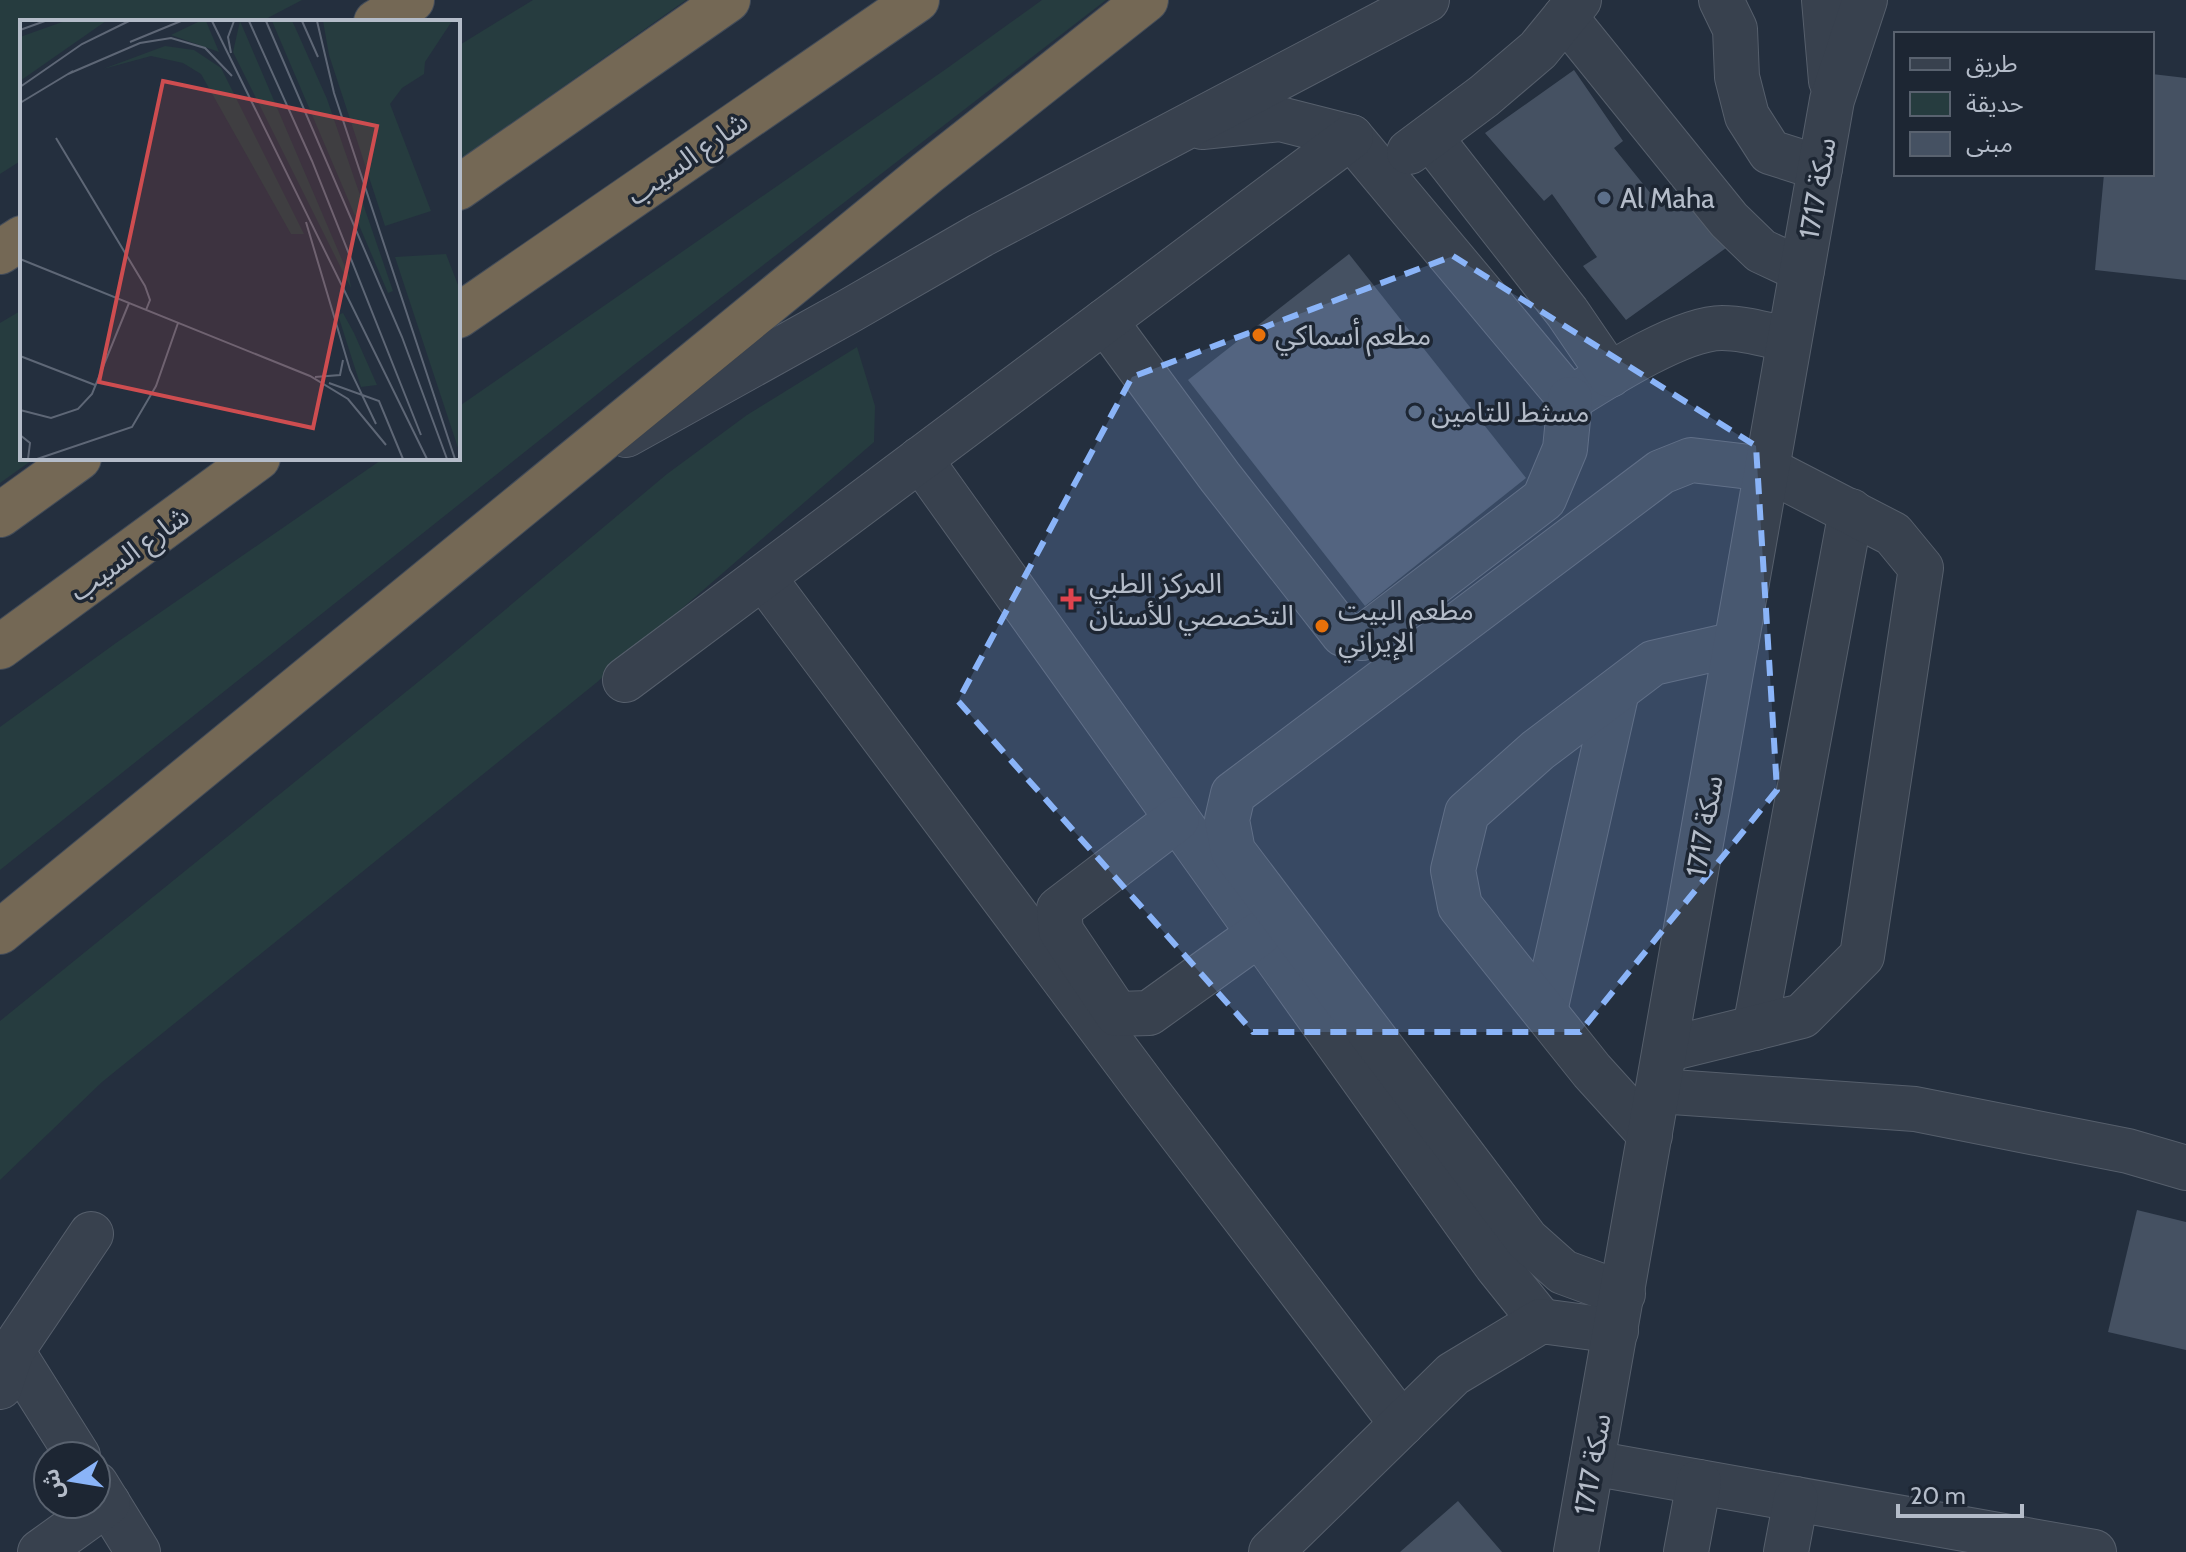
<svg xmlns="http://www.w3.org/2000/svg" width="2186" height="1552" viewBox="0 0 2186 1552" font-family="Cabin,'Noto Sans Arabic',sans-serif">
<rect width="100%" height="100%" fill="#242f3e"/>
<g fill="#263c3f">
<polygon points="0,0 302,0 260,22 22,22 22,160 0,174"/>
<polygon points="533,0 686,0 458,161 458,46"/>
<polygon points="1042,0 1106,0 634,365 0,870 0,727 116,643 384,458 458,458 458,407 946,69"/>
<polygon points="22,310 22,458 35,458 0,483 0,323"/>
<polygon points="857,347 875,406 874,442 596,683 102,1082 0,1180 0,1021 444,661 667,474 747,415"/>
</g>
<g fill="#455162">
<polygon points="1574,70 1623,141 1614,148 1660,205 1686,188 1726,248 1626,320 1583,266 1597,257 1552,194 1544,201 1485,133"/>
<polygon points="2152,74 2186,78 2186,280 2095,270 2104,174 2152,174"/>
<polygon points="1349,254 1526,478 1365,606 1188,380"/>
<polygon points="2137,1210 2186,1222 2186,1350 2108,1332"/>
<polygon points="1458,1501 1502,1552 1400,1552"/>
</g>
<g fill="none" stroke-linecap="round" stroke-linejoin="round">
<defs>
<g id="minor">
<polyline points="1721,0 1735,29 1737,77 1747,116 1770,152 1820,168"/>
<polyline points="1824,0 1831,81"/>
<polyline points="1565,17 1729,220 1761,251 1802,270"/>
<path d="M1202 127 1280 119 1351 137 1570 399C1605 377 1681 328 1722 328 1745 328 1767 335 1789 340"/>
<polyline points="1430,137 1567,312 1610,375"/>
<polyline points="1409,152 1484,96 1538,50 1579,0"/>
<polyline points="1105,321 1220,477 1343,634 1362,638 1544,499 1565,449 1570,399"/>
<polyline points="626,435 849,311 981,235 1427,0"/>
<polyline points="920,459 1496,1265 1541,1321"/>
<polyline points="763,577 1149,1093 1402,1424"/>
<polyline points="625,680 1351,137"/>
<polyline points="1177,819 1059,909 1061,931 1117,1014 1149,1013 1259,934"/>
<polyline points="1545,1011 1617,691"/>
<polyline points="1755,1028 1851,511"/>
<polyline points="1658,1091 1915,1109 2128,1151 2186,1168"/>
<polyline points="1650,1135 1592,1071 1460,906 1453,870 1467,813 1538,750 1653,663 1736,644"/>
<polyline points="1623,1294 1563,1272 1527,1240 1233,851 1227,820 1233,794 1661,472 1691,460 1767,469 1893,534 1921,568 1862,956 1802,1016 1665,1050"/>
<polyline points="12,1351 78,1456"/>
<polyline points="0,1387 12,1351 91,1234"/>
<polyline points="1592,1463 2094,1552"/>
<polyline points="96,1484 138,1552"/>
<polyline points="40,1552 108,1503"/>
<polyline points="1271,1552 1453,1374 1541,1321 1616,1331"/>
<polyline points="1576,1552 1832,100 1865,0"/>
<polyline points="1686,1552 1699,1482"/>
<polyline points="1786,1552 1796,1499"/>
</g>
<g id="highway">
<polyline points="376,22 412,0"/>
<polyline points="458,188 728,0"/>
<polyline points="0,252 22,238"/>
<polyline points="458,316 917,0"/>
<polyline points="0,515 79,458"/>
<polyline points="0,647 258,458"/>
<polyline points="0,932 927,173 1146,0"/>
</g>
</defs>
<use href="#minor" stroke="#565f6c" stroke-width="46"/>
<use href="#highway" stroke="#434c59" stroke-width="46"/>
<use href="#minor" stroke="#38414e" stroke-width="44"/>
<use href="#highway" stroke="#746855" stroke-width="44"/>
</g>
<path fill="#8ab4f8" fill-opacity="0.2" stroke="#8ab4f8" stroke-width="6" stroke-dasharray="16 10" stroke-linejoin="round" d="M1453 256 1756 446 1777 790 1580 1032H1253L958 701 1132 377Z"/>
<g fill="#5c6f8a" stroke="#1d2633" stroke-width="3">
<circle cx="1604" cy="198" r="8"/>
<circle cx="1415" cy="412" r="8"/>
</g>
<g fill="#e8710a" stroke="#1d2633" stroke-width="3">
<circle cx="1259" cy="335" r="8"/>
<circle cx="1322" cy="626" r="8"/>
</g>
<path fill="#e0444e" stroke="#1d2633" stroke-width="3" d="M1067 587h8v8h8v8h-8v8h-8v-8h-8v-8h8z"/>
<g text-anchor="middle" stroke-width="7" stroke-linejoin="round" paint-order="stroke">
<g font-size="28" fill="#b4bcc9" stroke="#1d2633">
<text transform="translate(687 158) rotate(-35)" y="10">شارع السيب</text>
<text transform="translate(1817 188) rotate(-80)" y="10">سكة 1717</text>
<text transform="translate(129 553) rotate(-36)" y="10">شارع السيب</text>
<text transform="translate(1704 826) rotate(-80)" y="10">سكة 1717</text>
<text transform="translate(1592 1464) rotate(-80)" y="10">سكة 1717</text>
</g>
<g font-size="28" fill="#b4bcc9" stroke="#1d2633" text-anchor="start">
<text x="1620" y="208">Al Maha</text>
<text x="1275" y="345">مطعم أسماكي</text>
<text x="1431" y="422">مسثط للتامين</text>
<text x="1089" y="593">المركز الطبي<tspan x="1089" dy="32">التخصصي للأسنان</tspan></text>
<text x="1338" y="620">مطعم البيت<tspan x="1338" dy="32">الإيراني</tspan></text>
</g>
</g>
<g transform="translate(20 20)">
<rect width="440" height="440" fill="#242f3e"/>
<path d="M45 1H86L0 61V17ZM180 1H186L199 32 151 15ZM220 1 329 256 331 268 213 32ZM252 1H272L275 7 307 79 373 271 368 273ZM303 1H432L405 42 404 54 382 68 370 84 411 191 365 206 309 35ZM145 26 174 30 201 48 284 214H271L181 54 163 43 131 36 83 49ZM426 234 440 270V434L375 237ZM323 293 334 313 357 365 341 367 318 295Z" fill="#263c3f"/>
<path fill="none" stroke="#5e6776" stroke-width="2" d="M192 1 407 439M229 1 292 141 401 415M246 1 382 317 427 439M282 1 298 37M297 1 314 73 435 439M0 10 25 1M110 22 161 1M211 33 208 17 214 1M48 54 120 23 151 18 185 28 212 56M0 67 62 24 109 1M0 83 53 51M36 118 125 266 130 280 126 290M286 202 330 350 356 404M0 239 290 356 328 379 366 425M0 336 75 365M295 357 320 355 323 340M309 363 359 381 383 439M0 390 31 398 58 389 72 374 109 283M0 415 10 423 8 439M17 439 112 407 136 366 158 303"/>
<path fill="#ce4d50" fill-opacity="0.15" stroke="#ce4d50" stroke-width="4" d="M143 61 357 106 293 408 79 362Z"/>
<rect width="440" height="440" fill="none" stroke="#b4bcc9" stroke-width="4"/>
</g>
<rect x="1894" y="32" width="260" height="144" fill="#1d2633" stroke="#59626f" stroke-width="2"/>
<rect x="1910" y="58" width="40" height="12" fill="#38414e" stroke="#59626f" stroke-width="2"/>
<text x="1966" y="72" font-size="24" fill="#b4bcc9">طريق</text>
<rect x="1910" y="92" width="40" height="24" fill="#263c3f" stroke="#59626f" stroke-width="2"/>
<text x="1966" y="112" font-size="24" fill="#b4bcc9">حديقة</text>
<rect x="1910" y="132" width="40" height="24" fill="#455162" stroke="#59626f" stroke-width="2"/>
<text x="1966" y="152" font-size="24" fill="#b4bcc9">مبنى</text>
<g transform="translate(72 1480) rotate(258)"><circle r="38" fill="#1d2633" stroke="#59626f" stroke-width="2"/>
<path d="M0-6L14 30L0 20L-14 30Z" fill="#8ab4f8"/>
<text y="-12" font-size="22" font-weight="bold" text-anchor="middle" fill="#b4bcc9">ش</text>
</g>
<path d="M1898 1504v12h124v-12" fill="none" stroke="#b4bcc9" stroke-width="4"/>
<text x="1910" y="1504" font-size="24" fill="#b4bcc9" stroke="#1d2633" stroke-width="6" paint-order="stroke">20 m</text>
</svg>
